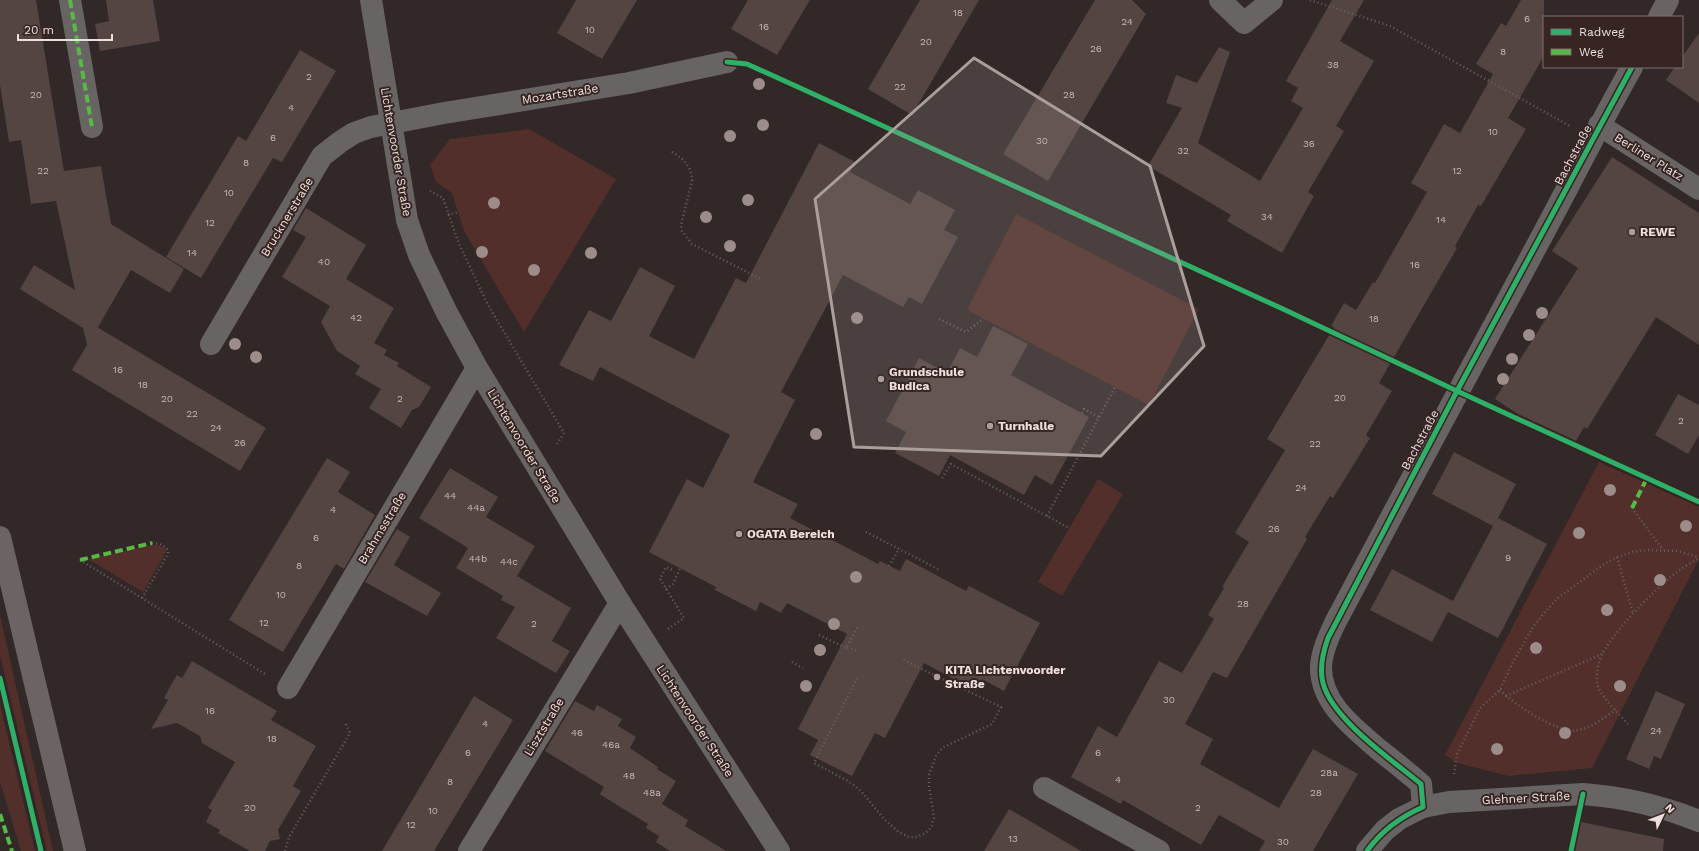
<svg xmlns="http://www.w3.org/2000/svg" width="1699" height="851" viewBox="0 0 1699 851" font-family="'Work Sans',sans-serif">
<rect width="100%" height="100%" fill="#322828"/>
<g fill="#522f2b">
<polygon points="529,129 616,179 524,332 464,231 452,193 436,182 430,165 450,139"/>
<polygon points="1016,214 1199,309 1149,405 967,310"/>
<polygon points="1599,462 1699,507 1699,559 1592,768 1509,776 1457,763 1445,755"/>
<polygon points="1098,479 1123,494 1062,596 1038,582"/>
<polygon points="152,545 158,545 166,549 166,552 143,592 88,559"/>
<polygon points="0,615 53,851 47,851 0,655"/>
<polygon points="0,704 35,851 21,851 0,782"/>
</g>
<g fill="#544442">
<polygon points="0,0 36,0 64,171 101,166 111,224 184,269 170,293 131,270 94,334 97,327 266,428 240,471 72,370 87,345 83,328 20,289 34,265 75,290 56,201 31,204 21,140 9,142 0,85"/>
<polygon points="106,0 153,0 160,41 100,51 95,24 109,21"/>
<polygon points="576,0 637,0 602,59 557,33"/>
<polygon points="748,0 810,0 777,55 731,29"/>
<polygon points="920,0 979,0 912,115 868,89"/>
<polygon points="1095,0 1132,0 1146,14 1048,181 1003,154"/>
<polygon points="1332,0 1364,0 1340,41 1374,61 1336,126 1344,131 1308,192 1314,196 1282,253 1227,221 1231,215 1148,166 1182,108 1166,103 1176,75 1197,83 1219,47 1230,52 1198,143 1260,181 1303,108 1291,101 1298,88 1286,81"/>
<polygon points="1521,0 1544,0 1544,56 1508,118 1526,129 1481,206 1478,205 1455,246 1457,248 1379,383 1392,391 1366,435 1370,438 1333,498 1330,496 1305,537 1307,539 1227,678 1213,672 1185,724 1213,739 1200,764 1279,808 1313,749 1358,774 1313,851 1259,851 1265,841 1219,815 1201,845 1123,800 1121,804 1071,777 1098,726 1117,737 1159,661 1182,673 1214,619 1208,615 1224,588 1222,587 1249,542 1235,533 1285,450 1267,439 1334,327 1331,326 1344,303 1356,310 1373,282 1375,283 1427,192 1411,183 1444,124 1460,133 1493,74 1476,64 1501,23 1506,26"/>
<polygon points="1699,33 1699,103 1666,80 1675,67 1682,67 1682,57"/>
<polygon points="300,50 336,71 282,162 273,158 201,278 166,257 238,136 246,141"/>
<polygon points="819,143 855,162 850,172 910,204 918,190 955,210 944,230 958,237 922,304 909,297 903,307 843,275 781,392 795,400 753,482 798,504 790,518 878,564 880,561 900,571 906,559 966,591 969,586 1040,623 1004,691 982,679 976,691 924,663 885,738 875,733 852,776 810,755 818,740 798,729 847,634 787,603 781,613 760,602 756,611 715,590 716,587 649,552 687,479 703,488 730,435 600,367 593,381 559,365 589,310 611,321 640,267 675,286 649,336 694,359 736,278 746,283"/>
<polygon points="1612,157 1699,213 1699,345 1656,317 1587,429 1584,427 1576,441 1518,414 1495,399 1578,268 1552,251"/>
<polygon points="306,208 366,245 346,279 394,308 374,343 387,350 384,355 399,363 397,366 431,387 419,407 412,410 401,428 369,408 381,389 355,374 360,366 337,351 321,322 330,306 282,277 306,237 293,230"/>
<polygon points="993,326 1028,344 1011,375 1089,417 1052,485 1035,475 1024,495 950,455 939,476 895,453 906,432 886,421 919,358 947,373 960,348 977,357"/>
<polygon points="1678,394 1699,405 1699,435 1688,454 1655,435"/>
<polygon points="1454,452 1516,484 1498,518 1547,544 1498,638 1448,612 1432,642 1370,610 1392,569 1453,601 1493,526 1432,494"/>
<polygon points="327,458 350,472 338,492 375,515 344,569 336,564 283,652 229,620"/>
<polygon points="450,468 498,497 486,517 535,546 517,576 571,608 552,641 570,651 556,673 496,638 515,607 501,600 503,596 456,568 468,548 419,518"/>
<polygon points="397,529 410,537 394,565 441,593 427,616 365,582"/>
<polygon points="192,661 277,711 271,720 316,746 293,786 301,791 278,830 280,839 270,841 265,851 250,851 218,833 220,830 206,822 212,810 208,808 235,762 202,743 200,736 177,723 151,729 168,700 164,698 171,685 177,675 182,678"/>
<polygon points="1656,691 1685,704 1661,759 1654,756 1649,769 1626,759"/>
<polygon points="474,696 513,720 434,851 382,851"/>
<polygon points="575,701 594,711 597,705 622,719 618,726 636,737 630,748 658,767 657,769 676,781 662,804 688,820 685,826 726,851 670,851 656,842 659,836 646,828 648,824 601,795 600,794 604,787 545,751"/>
<polygon points="1009,809 1040,827 1081,851 984,851"/>
<polygon points="1581,822 1664,839 1663,851 1575,851"/>
</g>
<g fill="none" stroke-linecap="round" stroke-linejoin="round">
<g stroke="#676160" stroke-width="2.5" stroke-dasharray="1 3" stroke-linecap="butt">
<polyline points="1310,0 1390,26 1570,126"/>
<path d="M672 152C684 159 692 167 692 181L681 225 682 231 692 244 763 280"/>
<polyline points="430,191 443,198 459,244 488,305 564,433 557,444"/>
<polyline points="448,215 458,212"/>
<polyline points="939,319 966,332 983,319"/>
<polyline points="1082,413 1084,409 1099,417"/>
<polyline points="1532,426 1536,419"/>
<polyline points="942,478 951,464 1069,528"/>
<polyline points="1632,508 1663,550"/>
<polyline points="1047,516 1115,387"/>
<polyline points="866,532 938,569"/>
<polyline points="1617,557 1633,614"/>
<polyline points="80,560 265,674"/>
<polyline points="889,566 899,549"/>
<polyline points="666,589 673,584 680,569"/>
<path d="M142 598 168 554V550C163 545 159 543 152 543"/>
<polyline points="668,629 684,618 660,579 666,567 672,570"/>
<polyline points="819,635 846,648 858,627"/>
<polyline points="847,648 858,651"/>
<polyline points="792,662 803,668"/>
<polyline points="857,678 814,763 848,781 861,791 884,819 899,832 909,837 917,837 925,833 931,828 934,818 929,786 929,775 936,756 942,748 992,724 1001,707 901,659"/>
<path d="M1500 690C1515 705 1556 733 1578 730 1592 728 1604 717 1616 710"/>
<polyline points="1506,696 1602,654"/>
<path d="M1628 724C1620 715 1598 694 1597 682 1596 675 1599 658 1603 652 1619 626 1650 594 1673 575 1681 568 1691 563 1699 558"/>
<polyline points="1454,774 1457,754 1480,708 1500,690 1513,662 1533,627 1545,612 1558,598 1604,564 1617,557 1633,552 1648,550 1677,551 1699,557"/>
<polyline points="285,851 289,837 350,733 345,722"/>
</g>
<g stroke="#686464" stroke-width="22">
<polyline points="70,0 92,127"/>
<polyline points="371,0 407,220 419,255 446,311 477,368 620,603 779,851"/>
<polyline points="1220,0 1244,23 1272,0"/>
<polyline points="1659,17 1668,0"/>
<polyline points="1599,125 1699,189"/>
<polyline points="211,344 322,156 340,142 354,133 371,127 444,113 629,83 727,62"/>
<polyline points="288,688 477,368"/>
<polyline points="1044,788 1159,851"/>
<path d="M1423 807 1421 784C1407 772 1392 760 1378 749 1353 727 1320 703 1321 666 1322 651 1329 636 1335 623 1401 498 1468 373 1535 249 1568 188 1598 127 1632 67"/>
<polyline points="469,851 620,603"/>
<path d="M1367 851 1385 830 1399 819 1423 807 1449 802 1583 794C1623 797 1662 806 1699 821"/>
</g>
<polyline stroke="#6c6464" stroke-width="22" points="0,537 75,851"/>
<g stroke="#58b947" stroke-width="4" stroke-dasharray="8 4" stroke-linecap="butt">
<polyline points="70,0 92,127"/>
<polyline points="1632,508 1647,478"/>
<polyline points="80,560 152,543"/>
<polyline points="0,814 12,851"/>
</g>
<defs>
<g id="cycleway">
<polyline points="727,62 747,64 798,87 1283,309 1457,391 1699,502"/>
<polyline points="0,678 41,851"/>
<path d="M1367 851C1382 830 1400 817 1423 807L1421 784C1392 760 1332 719 1323 683 1319 668 1323 652 1328 638L1457 391 1632 67"/>
<polyline points="1571,851 1583,794"/>
</g>
</defs>
<use href="#cycleway" stroke="#372523" stroke-width="8"/>
<use href="#cycleway" stroke="#2db169" stroke-width="5"/>
</g>
<g fill="#9c8d8b">
<circle cx="759" cy="84" r="6"/>
<circle cx="763" cy="125" r="6"/>
<circle cx="730" cy="136" r="6"/>
<circle cx="748" cy="200" r="6"/>
<circle cx="494" cy="203" r="6"/>
<circle cx="706" cy="217" r="6"/>
<circle cx="730" cy="246" r="6"/>
<circle cx="482" cy="252" r="6"/>
<circle cx="591" cy="253" r="6"/>
<circle cx="534" cy="270" r="6"/>
<circle cx="1542" cy="313" r="6"/>
<circle cx="857" cy="318" r="6"/>
<circle cx="1529" cy="335" r="6"/>
<circle cx="235" cy="344" r="6"/>
<circle cx="256" cy="357" r="6"/>
<circle cx="1512" cy="359" r="6"/>
<circle cx="1503" cy="379" r="6"/>
<circle cx="816" cy="434" r="6"/>
<circle cx="1610" cy="490" r="6"/>
<circle cx="1686" cy="526" r="6"/>
<circle cx="1579" cy="533" r="6"/>
<circle cx="856" cy="577" r="6"/>
<circle cx="1660" cy="580" r="6"/>
<circle cx="1607" cy="610" r="6"/>
<circle cx="834" cy="624" r="6"/>
<circle cx="1536" cy="648" r="6"/>
<circle cx="820" cy="650" r="6"/>
<circle cx="806" cy="686" r="6"/>
<circle cx="1620" cy="686" r="6"/>
<circle cx="1565" cy="733" r="6"/>
<circle cx="1497" cy="749" r="6"/>
</g>
<path fill="#ab9f9e" fill-opacity="0.2" stroke="#ab9f9e" stroke-width="3" stroke-linejoin="round" d="M974 58 1150 166 1204 346 1101 456 854 447 815 199Z"/>
<g fill="#ab9f9e" stroke="#372523" stroke-width="1.5">
<circle cx="1632" cy="232" r="4"/>
<circle cx="881" cy="379" r="4"/>
<circle cx="990" cy="426" r="4"/>
<circle cx="739" cy="534" r="4"/>
<circle cx="937" cy="677" r="4"/>
</g>
<g text-anchor="middle" stroke-width="4" stroke-linejoin="round" paint-order="stroke">
<g font-size="10" fill="#c6b8b7">
<text x="958" y="16">18</text>
<text x="1527" y="22">6</text>
<text x="1127" y="25">24</text>
<text x="764" y="30">16</text>
<text x="590" y="33">10</text>
<text x="926" y="45">20</text>
<text x="1096" y="52">26</text>
<text x="1503" y="55">8</text>
<text x="1333" y="68">38</text>
<text x="309" y="80">2</text>
<text x="900" y="90">22</text>
<text x="36" y="98">20</text>
<text x="1069" y="98">28</text>
<text x="291" y="111">4</text>
<text x="1493" y="135">10</text>
<text x="273" y="141">6</text>
<text x="1042" y="144">30</text>
<text x="1309" y="147">36</text>
<text x="1183" y="154">32</text>
<text x="246" y="166">8</text>
<text x="43" y="174">22</text>
<text x="1457" y="174">12</text>
<text x="229" y="196">10</text>
<text x="1267" y="220">34</text>
<text x="1441" y="223">14</text>
<text x="210" y="226">12</text>
<text x="192" y="256">14</text>
<text x="324" y="265">40</text>
<text x="1415" y="268">16</text>
<text x="356" y="321">42</text>
<text x="1374" y="322">18</text>
<text x="118" y="373">16</text>
<text x="143" y="388">18</text>
<text x="1340" y="401">20</text>
<text x="167" y="402">20</text>
<text x="400" y="402">2</text>
<text x="192" y="417">22</text>
<text x="1681" y="424">2</text>
<text x="216" y="431">24</text>
<text x="240" y="446">26</text>
<text x="1315" y="447">22</text>
<text x="1301" y="491">24</text>
<text x="450" y="499">44</text>
<text x="476" y="511">44a</text>
<text x="333" y="513">4</text>
<text x="1274" y="532">26</text>
<text x="316" y="541">6</text>
<text x="1508" y="561">9</text>
<text x="478" y="562">44b</text>
<text x="509" y="565">44c</text>
<text x="299" y="569">8</text>
<text x="281" y="598">10</text>
<text x="1243" y="607">28</text>
<text x="264" y="626">12</text>
<text x="534" y="627">2</text>
<text x="1169" y="703">30</text>
<text x="210" y="714">16</text>
<text x="485" y="727">4</text>
<text x="1656" y="734">24</text>
<text x="577" y="736">46</text>
<text x="272" y="742">18</text>
<text x="611" y="748">46a</text>
<text x="468" y="756">6</text>
<text x="1098" y="756">6</text>
<text x="1329" y="776">28a</text>
<text x="629" y="779">48</text>
<text x="1118" y="783">4</text>
<text x="450" y="785">8</text>
<text x="652" y="796">48a</text>
<text x="1316" y="796">28</text>
<text x="250" y="811">20</text>
<text x="1198" y="811">2</text>
<text x="433" y="814">10</text>
<text x="411" y="828">12</text>
<text x="1013" y="842">13</text>
<text x="1283" y="845">30</text>
</g>
<g font-size="12" fill="#ecdfde" stroke="#372523">
<text transform="translate(560 94) rotate(-9)" y="4">Mozartstraße</text>
<text transform="translate(396 152) rotate(80)" y="4">Lichtenvoorder Straße</text>
<text transform="translate(1573 155) rotate(-62)" y="4">Bachstraße</text>
<text transform="translate(1649 157) rotate(32)" y="4">Berliner Platz</text>
<text transform="translate(287 217) rotate(-59)" y="4">Brucknerstraße</text>
<text transform="translate(1420 440) rotate(-62)" y="4">Bachstraße</text>
<text transform="translate(524 446) rotate(59)" y="4">Lichtenvoorder Straße</text>
<text transform="translate(382 528) rotate(-59)" y="4">Brahmsstraße</text>
<text transform="translate(695 721) rotate(57)" y="4">Lichtenvoorder Straße</text>
<text transform="translate(544 727) rotate(-59)" y="4">Lisztstraße</text>
<text transform="translate(1526 798) rotate(-3)" y="4">Glehner Straße</text>
</g>
<g font-size="12" font-weight="bold" fill="#ecdfde" stroke="#372523" text-anchor="start">
<text x="1640" y="236">REWE</text>
<text x="889" y="376">Grundschule<tspan x="889" dy="14">Budica</tspan></text>
<text x="998" y="430">Turnhalle</text>
<text x="747" y="538">OGATA Bereich</text>
<text x="945" y="674">KITA Lichtenvoorder<tspan x="945" dy="14">Straße</tspan></text>
</g>
</g>
<rect x="1543" y="16" width="140" height="52" fill="#372523" stroke="#7f6f6e"/>
<rect x="1551" y="29" width="20" height="6" fill="#2db169" stroke="#7f6f6e"/>
<text x="1579" y="36" font-size="12" fill="#ecdfde">Radweg</text>
<rect x="1551" y="49" width="20" height="6" fill="#58b947" stroke="#7f6f6e"/>
<text x="1579" y="56" font-size="12" fill="#ecdfde">Weg</text>
<g transform="translate(1663 815) rotate(47)" stroke="#372523" stroke-width="3" paint-order="stroke">
<path d="M0-3L7 15L0 10L-7 15Z" fill="#ecdfde"/>
<text y="-6" font-size="11" font-weight="bold" text-anchor="middle" fill="#ecdfde">N</text>
</g>
<path d="M18 34v6h94v-6" fill="none" stroke="#ecdfde" stroke-width="2"/>
<text x="24" y="34" font-size="12" fill="#ecdfde" stroke="#372523" stroke-width="3" paint-order="stroke">20 m</text>
</svg>
